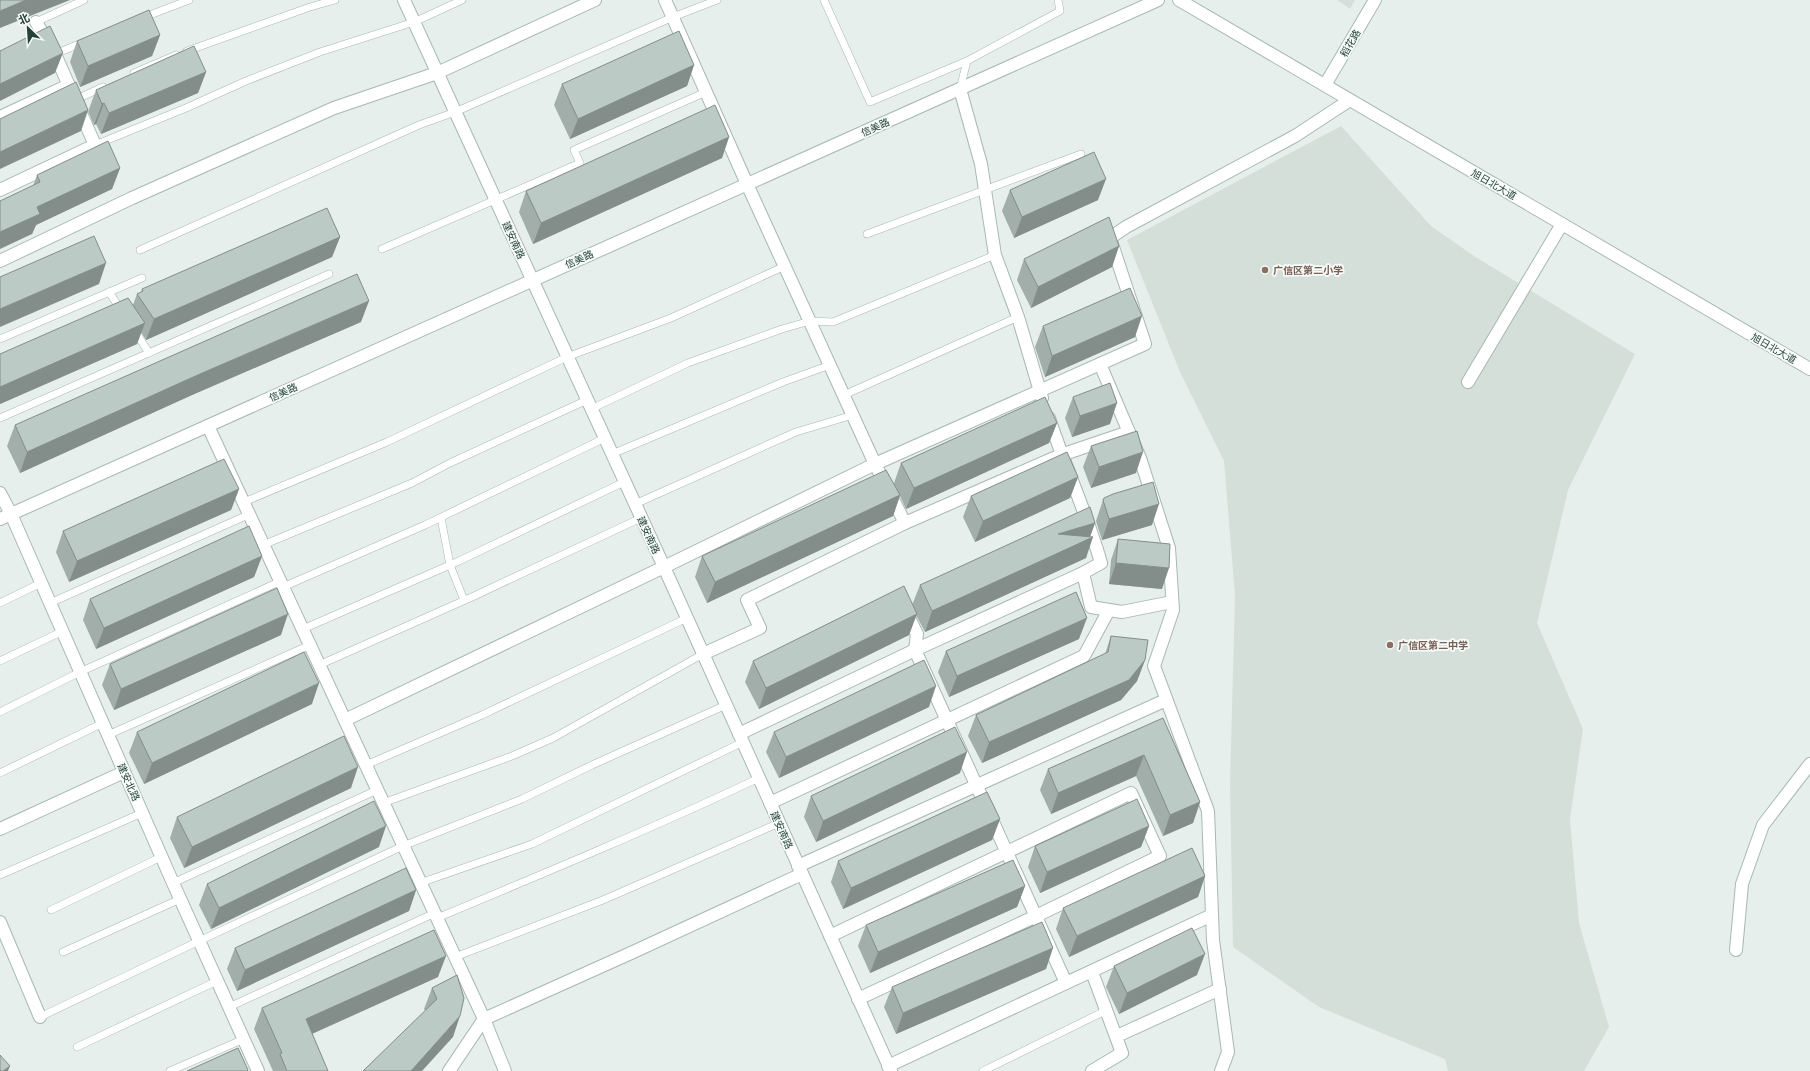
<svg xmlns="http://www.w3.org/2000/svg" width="1810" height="1071" viewBox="0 0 1810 1071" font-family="Mulish,'Noto Sans SC',sans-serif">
<rect width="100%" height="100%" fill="#e6efeb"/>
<g fill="#d4dfda">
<polygon points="1337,0 1355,0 1350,9"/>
<polygon points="1341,126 1431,226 1474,256 1635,354 1568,490 1537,623 1583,729 1570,819 1579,923 1609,1027 1584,1071 1448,1071 1445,1059 1319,1007 1233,947 1230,784 1235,596 1224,461 1180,372 1127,240"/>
</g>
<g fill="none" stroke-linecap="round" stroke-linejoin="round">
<defs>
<g id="service">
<polyline points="824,0 870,102 967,61"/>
<polyline points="142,18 189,0"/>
<polyline points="36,22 84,0"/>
<polyline points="187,51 310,7 335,0"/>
<polyline points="55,54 84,42"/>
<polyline points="134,73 176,55"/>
<polyline points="960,89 967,61 1060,11 1058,0"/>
<polyline points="75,100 103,87"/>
<polyline points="95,145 186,108 246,81 320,52 414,22 462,0"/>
<polyline points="867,234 1081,154"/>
<polyline points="382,249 580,163 574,150 706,92"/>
<polyline points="140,250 419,125 455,112 673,17 717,0"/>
<polyline points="109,292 121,310"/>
<polyline points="135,331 149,353"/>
<polyline points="0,339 142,278"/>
<polyline points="844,395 1018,317"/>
<polyline points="591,409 688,363 782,329 810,321 833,322 995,255"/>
<polyline points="0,418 329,274"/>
<polyline points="612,454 783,382 830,365"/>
<polyline points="244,502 387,442 567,357 671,318 785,266"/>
<polyline points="635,504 796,432 853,415"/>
<polyline points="441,518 450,565 464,600"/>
<polyline points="263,545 412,483 450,463 587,400"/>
<polyline points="283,587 425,525 605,438"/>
<polyline points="0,603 41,583"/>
<polyline points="50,603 250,514"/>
<polyline points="303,629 459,561 624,482"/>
<polyline points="0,661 63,631"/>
<polyline points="319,665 472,597 641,518"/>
<polyline points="0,712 80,672 281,581"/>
<polyline points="108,735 310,645"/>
<polyline points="366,765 482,715 687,618"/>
<polyline points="0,773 103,723"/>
<polyline points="383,803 512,756 553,738 703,654"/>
<polyline points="0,875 142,813"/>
<polyline points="173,883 377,790"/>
<polyline points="420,883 532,844 743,742"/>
<polyline points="51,910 161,857"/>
<path d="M437 918C545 873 653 828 759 778"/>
<polyline points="63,952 180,899"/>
<polyline points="455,957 603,900 779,823"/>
<polyline points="229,1007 435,913"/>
<polyline points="40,1017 199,941 403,846 522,799 592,765 726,705"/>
<polyline points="77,1047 217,981"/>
<polyline points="170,1071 244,1039"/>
<polyline points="983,1071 1107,1010"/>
</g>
<g id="minor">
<polyline points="404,0 664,567 891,1071"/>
<polyline points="960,89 981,164 995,255 1018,317 1042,398"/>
<polyline points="0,117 69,85"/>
<polyline points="0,190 95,145 55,54 36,22"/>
<polyline points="0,261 132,198 334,108 437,73 595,0"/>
<polyline points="1100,364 1140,458 1169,548 1173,610 1154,666 1208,811 1213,940 1228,1052 1221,1071"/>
<polyline points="1468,382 1562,224"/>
<path d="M1049 418C1065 467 1087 513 1101 563L1083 573"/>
<polyline points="208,426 484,1019 505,1071"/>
<polyline points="0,493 11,514 173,883 258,1071"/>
<polyline points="905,523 1061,455 1129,432"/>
<polyline points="905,610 917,634 915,650 1083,573 1091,607 1122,612 1172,602"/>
<polyline points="703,654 760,628 747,600 905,523 875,464 1145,344 1110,238 1126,227 1295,136 1350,100"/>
<polyline points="345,720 664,567 875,464 747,184 665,0"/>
<polyline points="739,734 915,650 1066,983"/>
<polyline points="770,803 1084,656 1109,610"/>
<polyline points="0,829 124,772"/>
<polyline points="798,866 1166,700"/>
<polyline points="0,922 40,1017"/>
<polyline points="830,936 1131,793 1160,856 1036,916 858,999"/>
<polyline points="1736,950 1742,884 1763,825 1810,764"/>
<polyline points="1092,972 1122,1053 1092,1071"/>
<polyline points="1117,1036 1220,989"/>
<polyline points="888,1066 1212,915"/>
<polyline points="449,1071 484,1019 631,953 802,874"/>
</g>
<g id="tertiary">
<polyline points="1179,0 1810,369"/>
<polyline points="0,519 1158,0"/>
</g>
<polyline id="secondary" points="1325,85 1375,0"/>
</defs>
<use href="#service" stroke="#a8b8b2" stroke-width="8"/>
<use href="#minor" stroke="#a8b8b2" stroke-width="14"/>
<use href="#tertiary" stroke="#a8b8b2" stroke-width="14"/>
<use href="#secondary" stroke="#a4bbb3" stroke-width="14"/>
<use href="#service" stroke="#fff" stroke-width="7"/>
<use href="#minor" stroke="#fff" stroke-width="12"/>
<use href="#tertiary" stroke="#fff" stroke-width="12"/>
<use href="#secondary" stroke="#fff" stroke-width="12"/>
</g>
<g fill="#a1aea9">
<polygon points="160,35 152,56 80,87 70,62 77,41"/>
<polygon points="694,65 687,86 570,139 554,105 562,84"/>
<polygon points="206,72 198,93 101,134 96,124 94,125 88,111 81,131 96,90"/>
<polygon points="729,137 722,158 533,244 519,212 526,191"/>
<polygon points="120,168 112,189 36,225 32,234 33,186 37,175"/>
<polygon points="1010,190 1098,200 1014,238 1002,211"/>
<polygon points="340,237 332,257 146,340 141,332 137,344 0,404 0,354 133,305 137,294 141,292 142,289"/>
<polygon points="1119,246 1112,267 1031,308 1017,280 1024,259"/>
<polygon points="361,322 192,395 20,473 7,446 15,425"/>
<polygon points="1043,326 1135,337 1045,377 1035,347"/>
<polygon points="1073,397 1110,424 1072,437 1065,418"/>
<polygon points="1057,423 1049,443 906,509 900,496 893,516 707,603 695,577 702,556 894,483 901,463"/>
<polygon points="1091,446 1136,473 1091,488 1083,467"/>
<polygon points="1078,477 1070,498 975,542 963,517 971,496"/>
<polygon points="239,489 231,510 69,582 56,552 63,531"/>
<polygon points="1103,500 1152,525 1102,540 1096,521"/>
<polygon points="1095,523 1090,537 1086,558 925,632 916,615 909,635 759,709 745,682 753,661 912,605 920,585"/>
<polygon points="1118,539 1162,589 1109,584 1111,560"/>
<polygon points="262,556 254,577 96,649 83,620 90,599"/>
<polygon points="281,635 114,710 102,685 110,664"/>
<polygon points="1111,636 1145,660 1137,681 1121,700 982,763 968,736 976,715 1105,654"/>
<polygon points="1079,639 949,697 938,672 946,651"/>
<polygon points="312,704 144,784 129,753 137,732"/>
<polygon points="929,707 779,778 766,752 774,732"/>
<polygon points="1163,718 1200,802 1193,823 1163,836 1136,776 1051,814 1040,790 1048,769"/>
<polygon points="960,773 816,842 804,817 811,796"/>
<polygon points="351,788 184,868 170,838 177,817"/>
<polygon points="1000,819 992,840 843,909 831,882 838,861"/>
<polygon points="1149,826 1141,847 1040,893 1028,867 1035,846"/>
<polygon points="379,847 211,929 199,905 207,884"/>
<polygon points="1205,876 1198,897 1069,957 1056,929 1063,908"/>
<polygon points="1025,886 1017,907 870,973 858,946 866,925"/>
<polygon points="416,890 409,911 237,991 227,969 235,948"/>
<polygon points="1114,966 1197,975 1119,1014 1106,987"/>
<polygon points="1046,969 896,1034 884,1007 892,987"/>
<polygon points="457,975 453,1037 425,1010 424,1009 432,988"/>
<polygon points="438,977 312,1034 328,1071 273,1071 254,1029 262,1008"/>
</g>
<g fill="#838d89">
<polygon points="26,0 70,0 0,28 0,11"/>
<polygon points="160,35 152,56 80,87 88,66"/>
<polygon points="63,53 55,73 0,101 0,84"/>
<polygon points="694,65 687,86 570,139 578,119"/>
<polygon points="206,72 198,93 101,134 109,113"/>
<polygon points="104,103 96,124 94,125 102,104"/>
<polygon points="88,110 81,131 0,169 0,152"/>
<polygon points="729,137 722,158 533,244 541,223"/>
<polygon points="120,168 112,189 36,225 32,234 0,249 0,232 37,207"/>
<polygon points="1106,179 1098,200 1014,238 1022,217"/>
<polygon points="340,237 332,257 146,340 154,319"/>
<polygon points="1119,246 1112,267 1031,308 1038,287"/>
<polygon points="106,263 99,284 0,327 0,309"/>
<polygon points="369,301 361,322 192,395 20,473 27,452 200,374"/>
<polygon points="1142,316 1135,337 1045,377 1052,356"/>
<polygon points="145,323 137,344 0,404 0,387"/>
<polygon points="1117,403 1110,424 1072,437 1080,416"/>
<polygon points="1057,423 1049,443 906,509 914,488"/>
<polygon points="1143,452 1136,473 1091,488 1099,467"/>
<polygon points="1078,477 1070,498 975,542 983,521"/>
<polygon points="239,489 231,510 69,582 77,561"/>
<polygon points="900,495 893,516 707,603 715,582"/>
<polygon points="1159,504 1152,525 1102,540 1109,519"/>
<polygon points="1095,523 1089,539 1093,537 1086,558 925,632 932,611 1058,534"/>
<polygon points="262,556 254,577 96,649 104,628"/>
<polygon points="1116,563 1169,568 1162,589 1109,584"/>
<polygon points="288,614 281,635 114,710 121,689"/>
<polygon points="917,614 909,635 759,709 766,688"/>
<polygon points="1087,618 1079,639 949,697 957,676"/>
<polygon points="1145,660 1137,681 1121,700 982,763 989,742"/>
<polygon points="319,683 312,704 144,784 152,763"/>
<polygon points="936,686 929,707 779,778 786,757"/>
<polygon points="967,752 960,773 816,842 823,821"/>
<polygon points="1144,755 1136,776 1051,814 1058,793"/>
<polygon points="358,767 351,788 184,868 192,847"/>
<polygon points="1200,802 1193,823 1163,836 1170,815"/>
<polygon points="1000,819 992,840 843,909 851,888"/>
<polygon points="386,826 379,847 211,929 219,908"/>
<polygon points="1149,826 1141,847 1040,893 1047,872"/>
<polygon points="1205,876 1198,897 1069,957 1077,936"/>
<polygon points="1025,886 1017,907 870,973 878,952"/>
<polygon points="416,890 409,911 237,991 245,970"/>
<polygon points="1053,948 1046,969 896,1034 903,1013"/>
<polygon points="1205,954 1197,975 1119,1014 1127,993"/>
<polygon points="446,956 438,977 298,1040 306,1019"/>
<polygon points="460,1016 453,1037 422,1071 411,1071"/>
<polygon points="10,1066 8,1071 3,1071"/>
</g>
<g fill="#bbcac4" stroke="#838d89">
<polygon points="0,0 26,0 0,11"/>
<polygon points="149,10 160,35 88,66 77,41"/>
<polygon points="50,26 63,53 0,84 0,51"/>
<polygon points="679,31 694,65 578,119 562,84"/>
<polygon points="194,46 206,72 109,113 104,103 102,104 96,90"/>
<polygon points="76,82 88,110 0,152 0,119"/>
<polygon points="715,105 729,137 541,223 526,191"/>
<polygon points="108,141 120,168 37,207 40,214 0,232 0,201 40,182 37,175"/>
<polygon points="1094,152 1106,179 1022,217 1010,190"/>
<polygon points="327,208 340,237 154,319 137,294 143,291 142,289"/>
<polygon points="1109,217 1119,246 1038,287 1024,259"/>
<polygon points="94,236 106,263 0,309 0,277"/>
<polygon points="357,274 369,301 200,374 27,452 15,425"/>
<polygon points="1130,288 1142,316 1052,356 1043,326"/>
<polygon points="128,298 145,323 0,387 0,354"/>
<polygon points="1110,383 1117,403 1080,416 1073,397"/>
<polygon points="1045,397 1057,423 914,488 901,463"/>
<polygon points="1137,431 1143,452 1099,467 1091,446"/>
<polygon points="1067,452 1078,477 983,521 971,496"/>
<polygon points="224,459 239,489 77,561 63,531"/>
<polygon points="886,470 900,495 715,582 702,556"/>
<polygon points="1153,482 1159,504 1109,519 1103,500 1104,498 1113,494"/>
<polygon points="1090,507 1095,523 1058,534 1093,537 932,611 920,585"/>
<polygon points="249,526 262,556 104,628 90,599"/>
<polygon points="1118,539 1170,544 1169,568 1116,563"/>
<polygon points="904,586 917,614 766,688 753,661"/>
<polygon points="277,588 288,614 121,689 110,664"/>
<polygon points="1076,592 1087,618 957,676 946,651"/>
<polygon points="1111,636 1148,640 1145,660 1129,680 989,742 976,715 1108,652"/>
<polygon points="304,652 319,683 152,763 137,732"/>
<polygon points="924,660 936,686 786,757 774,732"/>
<polygon points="1163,718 1200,802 1170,815 1144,755 1058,793 1048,769"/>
<polygon points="955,727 967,752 823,821 811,796"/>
<polygon points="344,736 358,767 192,847 177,817"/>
<polygon points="987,792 1000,819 851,888 838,861"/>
<polygon points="1137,799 1149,826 1047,872 1035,846"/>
<polygon points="374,801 386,826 219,908 207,884"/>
<polygon points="1192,848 1205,876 1077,936 1063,908"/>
<polygon points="1013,860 1025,886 878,952 866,925"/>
<polygon points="406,868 416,890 245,970 235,948"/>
<polygon points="1042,922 1053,948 903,1013 892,987"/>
<polygon points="1192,928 1205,954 1127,993 1114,966"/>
<polygon points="434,930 446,956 306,1019 328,1071 287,1071 280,1054 282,1053 262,1008"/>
<polygon points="457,975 464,998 460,1016 411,1071 363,1071 437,999 432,988"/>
<polygon points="238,1048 248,1070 247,1071 187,1071"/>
<polygon points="0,1055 10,1066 3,1071 0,1071"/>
</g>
<g fill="#8d6e63" stroke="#f7fbf9" stroke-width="1.5">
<circle cx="1265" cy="270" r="4"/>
<circle cx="1390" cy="645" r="4"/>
</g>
<g text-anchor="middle" stroke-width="3.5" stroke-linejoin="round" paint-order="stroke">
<g font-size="10" fill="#24423a" stroke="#f7fbf9">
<text transform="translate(1350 43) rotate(-60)" y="4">稻花路</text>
<text transform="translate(875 127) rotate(-24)" y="4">信美路</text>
<text transform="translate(1494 184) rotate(30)" y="4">旭日北大道</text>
<text transform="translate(514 240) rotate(65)" y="4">建安南路</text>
<text transform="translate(579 259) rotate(-24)" y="4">信美路</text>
<text transform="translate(1774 348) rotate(30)" y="4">旭日北大道</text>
<text transform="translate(283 392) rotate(-24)" y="4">信美路</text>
<text transform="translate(649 535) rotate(65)" y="4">建安南路</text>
<text transform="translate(129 782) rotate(66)" y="4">建安北路</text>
<text transform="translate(782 830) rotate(66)" y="4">建安南路</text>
</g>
<g font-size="10" font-weight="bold" fill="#785e54" stroke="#f7fbf9" text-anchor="start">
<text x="1273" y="274">广信区第二小学</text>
<text x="1398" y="649">广信区第二中学</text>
</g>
</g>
<g transform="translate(28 28) rotate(335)" stroke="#f7fbf9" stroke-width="3" paint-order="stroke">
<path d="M0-3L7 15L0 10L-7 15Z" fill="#24423a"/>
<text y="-6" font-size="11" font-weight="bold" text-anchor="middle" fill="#24423a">北</text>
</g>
</svg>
